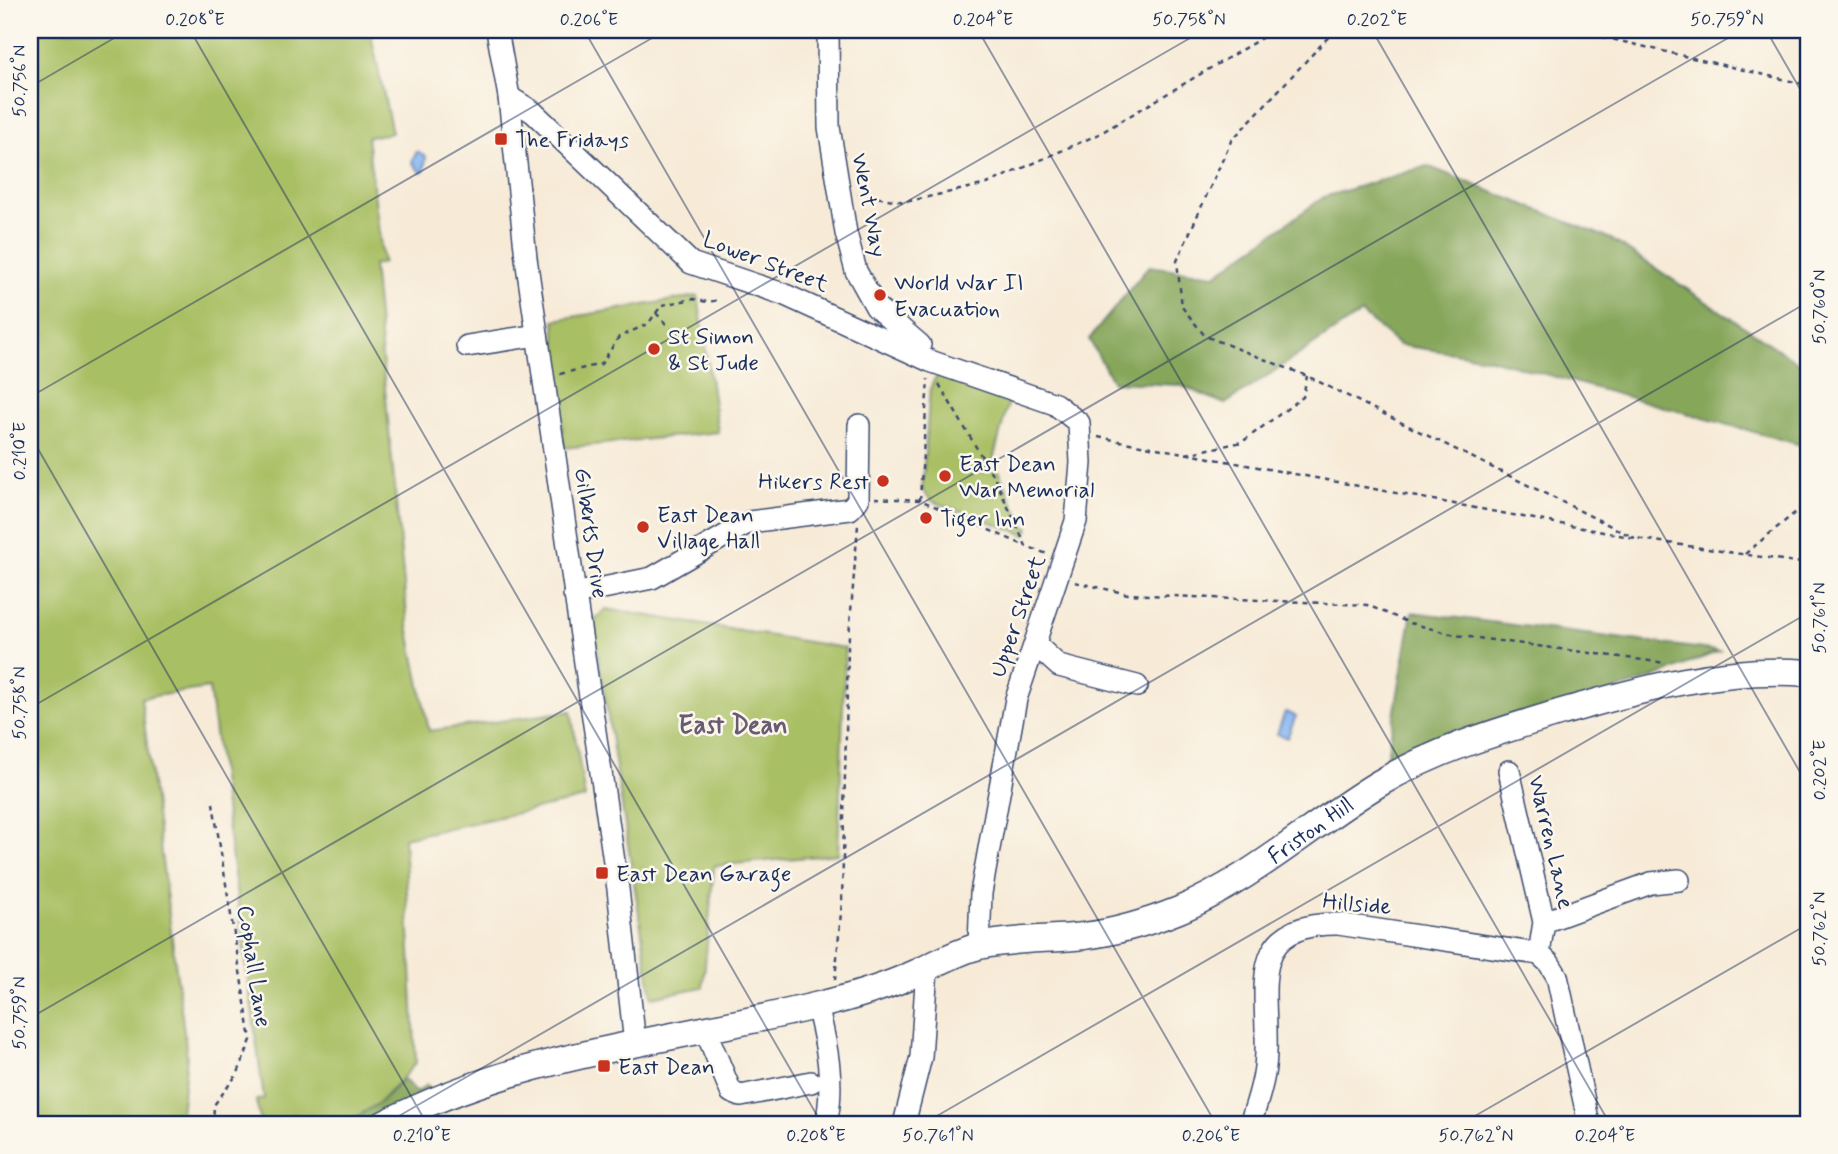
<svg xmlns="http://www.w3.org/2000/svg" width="1838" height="1154" viewBox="0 0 1838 1154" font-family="Mynerve,sans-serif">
<rect width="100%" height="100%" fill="#fbf7ec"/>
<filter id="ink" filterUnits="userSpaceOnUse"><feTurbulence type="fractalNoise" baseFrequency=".0143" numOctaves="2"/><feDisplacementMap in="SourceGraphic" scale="14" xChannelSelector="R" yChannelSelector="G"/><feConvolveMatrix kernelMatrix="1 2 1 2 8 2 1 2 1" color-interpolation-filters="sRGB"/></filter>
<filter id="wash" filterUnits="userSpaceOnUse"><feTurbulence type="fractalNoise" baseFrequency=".00686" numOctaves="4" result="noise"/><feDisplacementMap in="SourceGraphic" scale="28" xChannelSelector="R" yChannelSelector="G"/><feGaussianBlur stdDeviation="1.57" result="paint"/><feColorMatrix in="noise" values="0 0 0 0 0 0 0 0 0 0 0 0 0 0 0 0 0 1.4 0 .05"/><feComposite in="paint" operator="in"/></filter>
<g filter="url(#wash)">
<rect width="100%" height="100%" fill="#f7ebd8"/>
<g fill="#a9bf64" stroke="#627761" stroke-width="2">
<polygon points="30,30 370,30 392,133 367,137 383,263 373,265 408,626 429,731 571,711 585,798 404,838 416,1063 379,1103 345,1124 261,1124 256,1100 264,1099 209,688 141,698 187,1055 180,1124 30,1124"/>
<polygon points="698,296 718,432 564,448 554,320"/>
<polygon points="942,374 1010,396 993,460 1024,526 1029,528 1026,535 932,501 922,490 930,389 935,378"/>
<polygon points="606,609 845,648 838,854 714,866 703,987 652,997 593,621"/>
</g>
<g fill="#86a65a" stroke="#506a5c" stroke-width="2">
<polygon points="1427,166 1611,239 1808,369 1808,447 1487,358 1399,345 1361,313 1225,404 1180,385 1113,382 1089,339 1149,266 1215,275 1324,197"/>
<polygon points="1412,612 1719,651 1661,675 1385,768"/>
<polygon points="404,1079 416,1093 427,1085 430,1089 375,1124 345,1124 379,1103"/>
</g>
<g fill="#86b6f1" stroke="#5072a8" stroke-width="2">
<polygon points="417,151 426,156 424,171 421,173 412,162"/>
<polygon points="1285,712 1296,716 1287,738 1277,734"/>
</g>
</g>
<g filter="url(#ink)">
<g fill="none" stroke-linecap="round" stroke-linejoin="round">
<defs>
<g id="minor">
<polyline points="497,30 509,97 526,258 618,889 635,1044"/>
<polyline points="828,30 829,127 846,233 856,271 876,307 920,345"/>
<polyline points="509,97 533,112 691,263 783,294 930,361 1055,404 1079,423 1081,463 1076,521 1016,699 981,893 979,946"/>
<polyline points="467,346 537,335"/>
<polyline points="574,594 652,578 749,522 850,509 858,500 859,425"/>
<polyline points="1036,645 1059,666 1137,686"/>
<polyline points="1509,771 1544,922 1539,954 1549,963 1557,976 1589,1124"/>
<polyline points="1544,922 1651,883 1679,880"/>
<path d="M817 1006C827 1045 835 1084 826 1124"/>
<polyline points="705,1029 731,1092 741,1096 811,1082"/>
<polyline points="904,1124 921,1057 927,968"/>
<path d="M1250 1124C1256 1106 1263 1086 1265 1067 1273 1000 1237 923 1338 924L1539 954"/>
</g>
<g id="major">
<path id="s1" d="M384 1124C521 1053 667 1042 815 1006 849 998 884 988 916 973 936 964 956 952 979 946 1013 938 1050 940 1084 936 1117 932 1149 922 1179 910 1251 880 1312 824 1378 784 1435 750 1499 731 1562 712 1641 689 1725 666 1808 673"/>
</g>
</defs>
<use href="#minor" stroke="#3c4b70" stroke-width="24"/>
<use href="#major" stroke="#3c4b70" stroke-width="29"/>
<g stroke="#3c4b70" stroke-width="2.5" stroke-dasharray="5 5" stroke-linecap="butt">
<polyline points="1335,30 1231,141 1177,261 1182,307 1205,336 1307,376 1635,538"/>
<polyline points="1524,30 1594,35 1808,85"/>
<polyline points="858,194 905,202 987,184 1099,134 1275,30"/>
<polyline points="656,313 662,305 693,299 707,302 720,300"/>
<polyline points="560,374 601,364 619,337 648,324 656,313 667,325"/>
<polyline points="939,384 996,481 1026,546 1047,554"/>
<polyline points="1098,437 1635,538 1808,564"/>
<polyline points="1186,454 1242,442 1303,397 1307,376"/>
<polyline points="875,498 920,500 1026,546"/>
<polyline points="920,500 928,379"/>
<polyline points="1745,554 1808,502"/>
<polyline points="1075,582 1128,594 1367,605 1410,623 1455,635 1665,663"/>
<polyline points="835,980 842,901 848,648 858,525"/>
<polyline points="213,1124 214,1105 238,1073 251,1040 213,803"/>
</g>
<use href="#minor" stroke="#fff" stroke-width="21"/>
<use href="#major" stroke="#fff" stroke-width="26"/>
</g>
</g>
<path fill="none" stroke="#1b2f5e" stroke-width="2" stroke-opacity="0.45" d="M190 30 822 1124M584 30 1216 1124M978 30 1610 1124M1372 30 1808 786M1766 30 1808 103M30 87 128 30M30 397 666 30M30 435 427 1124M30 708 1204 30M30 1018 1742 30M30 1118 33 1124M385 1124 1808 302M923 1124 1808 613M1461 1124 1808 924"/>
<g fill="#c8321e" stroke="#fbf7ec" stroke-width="2.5">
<rect x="494" y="132" width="14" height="14" rx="3.5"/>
<circle cx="880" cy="295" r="7"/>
<circle cx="654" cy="349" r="7"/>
<circle cx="945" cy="476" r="7"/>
<circle cx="883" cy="481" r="7"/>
<circle cx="926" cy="518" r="7"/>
<circle cx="643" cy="527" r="7"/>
<rect x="595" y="866" width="14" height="14" rx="3.5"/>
<rect x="597" y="1059" width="14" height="14" rx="3.5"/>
</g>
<g text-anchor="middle" stroke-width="5" stroke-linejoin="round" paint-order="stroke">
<g font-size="23" fill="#1b2f5e" stroke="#fbf7ec" text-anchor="start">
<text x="515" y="147">The Fridays</text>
<text x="894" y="290">World War II<tspan x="894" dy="26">Evacuation</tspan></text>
<text x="668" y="344">St Simon<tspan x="668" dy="26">&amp; St Jude</tspan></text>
<text x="959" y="471">East Dean<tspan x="959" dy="26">War Memorial</tspan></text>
<text x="869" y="489" text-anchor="end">Hikers Rest</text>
<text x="657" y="522">East Dean<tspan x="657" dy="26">Village Hall</tspan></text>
<text x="940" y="526">Tiger Inn</text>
<text x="616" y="881">East Dean Garage</text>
<text x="618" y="1074">East Dean</text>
</g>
<g font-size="23" fill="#1b2f5e" stroke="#fbf7ec">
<text transform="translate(870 205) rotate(79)" y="8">Went Way</text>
<text transform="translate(766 261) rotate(21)" y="8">Lower Street</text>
<text transform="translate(592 533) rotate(82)" y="8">Gilberts Drive</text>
<text transform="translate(1017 616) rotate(-71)" y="8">Upper Street</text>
<text dy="8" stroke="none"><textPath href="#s1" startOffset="982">Friston Hill</textPath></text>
<text transform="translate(1552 842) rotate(77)" y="8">Warren Lane</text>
<text transform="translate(1357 903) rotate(5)" y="8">Hillside</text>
<text transform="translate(255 966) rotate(81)" y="8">Cophall Lane</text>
</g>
<g font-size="26" font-weight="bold" fill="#685b73" stroke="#fbf7ec">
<text x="733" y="733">East Dean</text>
</g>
</g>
<rect width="1838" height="1154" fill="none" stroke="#fbf7ec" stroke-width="77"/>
<rect x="38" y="38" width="1762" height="1078" fill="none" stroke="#1b2f5e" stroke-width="2.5"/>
<g font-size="18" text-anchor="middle" fill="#1b2f5e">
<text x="195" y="25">0.208°E</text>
<text x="589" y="25">0.206°E</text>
<text x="983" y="25">0.204°E</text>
<text x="1189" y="25">50.758°N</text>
<text x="1377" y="25">0.202°E</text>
<text x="1727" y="25">50.759°N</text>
<text transform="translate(19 81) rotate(-90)" y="6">50.756°N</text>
<text transform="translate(1819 307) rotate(-90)" y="6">50.760°N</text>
<text transform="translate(19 451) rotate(-90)" y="6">0.210°E</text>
<text transform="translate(1819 618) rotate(-90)" y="6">50.761°N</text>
<text transform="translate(19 703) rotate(-90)" y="6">50.758°N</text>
<text transform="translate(1819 770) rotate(-90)" y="6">0.202°E</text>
<text transform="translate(1819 929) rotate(-90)" y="6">50.762°N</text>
<text transform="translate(19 1013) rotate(-90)" y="6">50.759°N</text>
<text x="422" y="1141">0.210°E</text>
<text x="816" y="1141">0.208°E</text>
<text x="938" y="1141">50.761°N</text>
<text x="1211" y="1141">0.206°E</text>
<text x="1476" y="1141">50.762°N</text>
<text x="1605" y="1141">0.204°E</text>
</g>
</svg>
